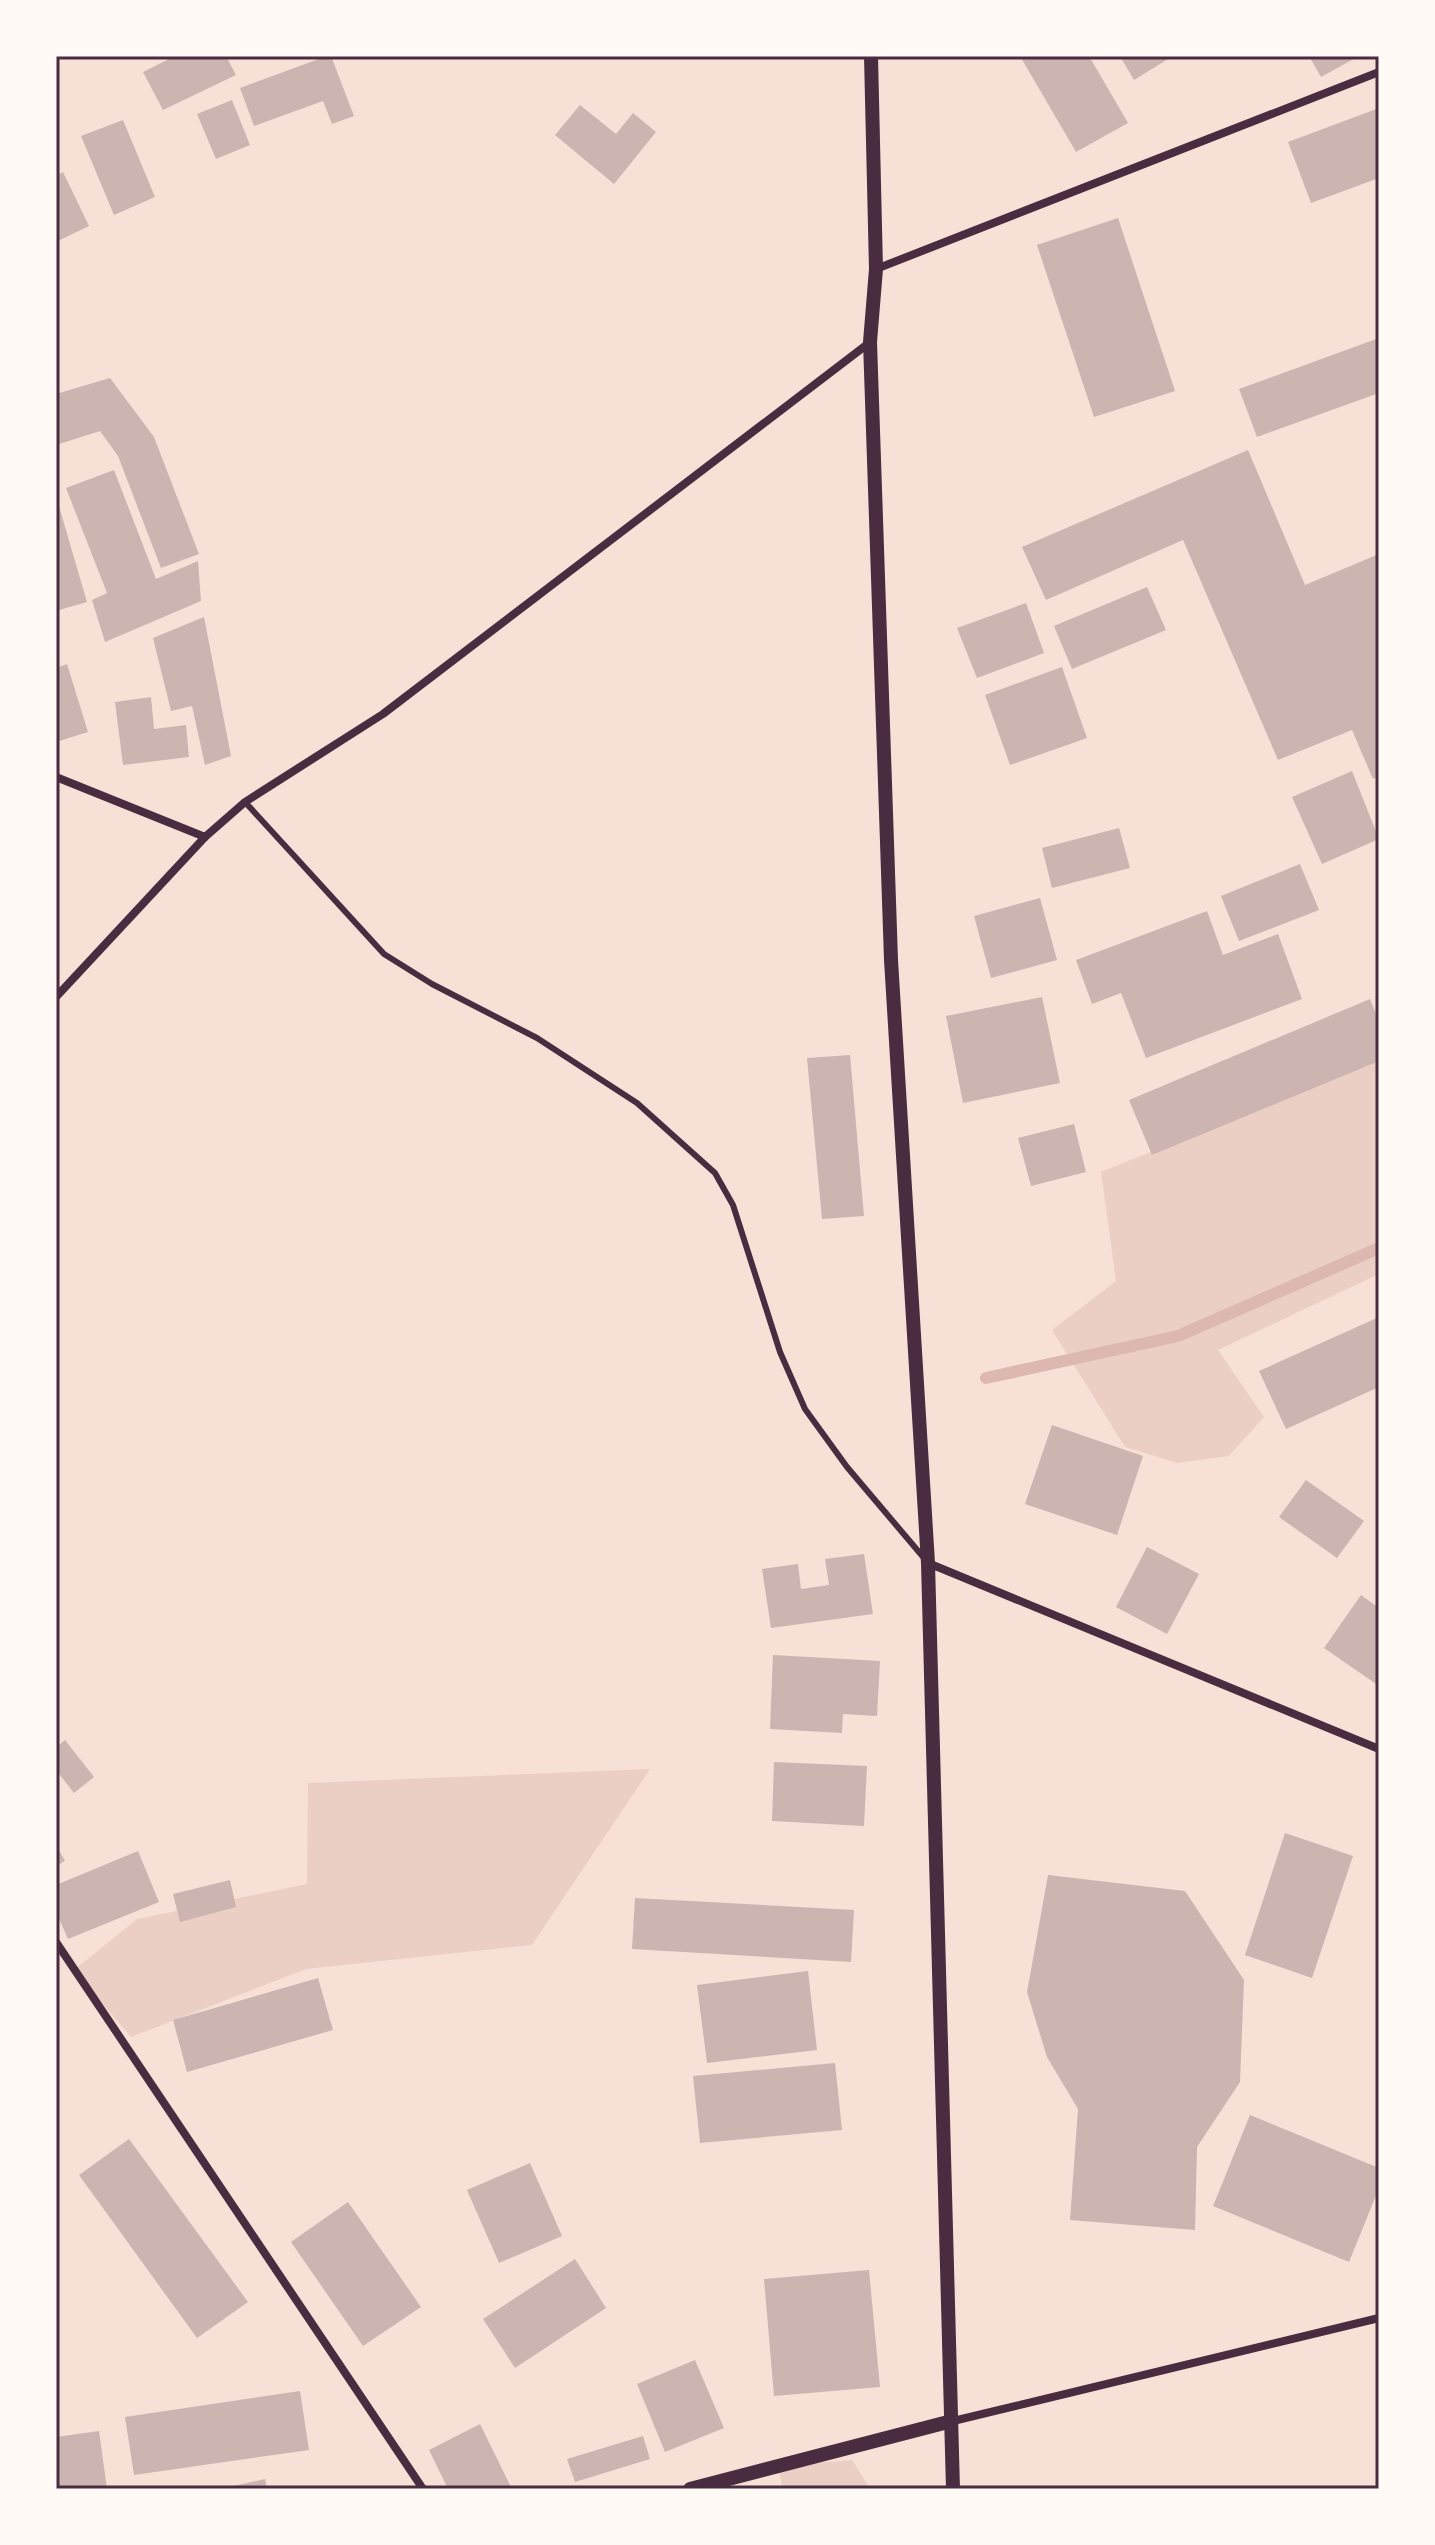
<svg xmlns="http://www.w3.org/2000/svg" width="1435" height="2545" viewBox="0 0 1435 2545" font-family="'Titillium Web',sans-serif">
<rect width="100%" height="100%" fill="#f7e1d7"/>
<g fill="#ebcfc5">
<polygon points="1379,1060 1379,1274 1218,1350 1264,1417 1229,1456 1177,1463 1125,1447 1052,1330 1116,1281 1101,1172"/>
<polygon points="650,1769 532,1945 306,1969 131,2037 74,1970 137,1919 307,1884 308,1783"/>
<polygon points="852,2460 870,2489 783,2489 778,2466"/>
</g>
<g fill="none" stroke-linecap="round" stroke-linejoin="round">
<polyline stroke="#dcb8b0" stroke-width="12" points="986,1378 1178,1336 1379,1248"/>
</g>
<g fill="#ccb4b1">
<polygon points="175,56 226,56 236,75 163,110 143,72"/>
<polygon points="327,56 331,56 354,116 332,124 323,101 254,126 240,88"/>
<polygon points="1020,56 1089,56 1128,123 1076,152"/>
<polygon points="1120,56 1173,56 1134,80"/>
<polygon points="1309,56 1359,56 1321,77"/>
<polygon points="232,100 250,145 216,159 197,114"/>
<polygon points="580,105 616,134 633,113 656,132 614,184 555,135"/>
<polygon points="1379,108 1379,178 1311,203 1288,142"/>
<polygon points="123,120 155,197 114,215 81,136"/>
<polygon points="63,172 89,226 56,242 56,176"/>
<polygon points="1118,218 1175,391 1094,417 1037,245"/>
<polygon points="1379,338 1379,393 1257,437 1239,389"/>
<polygon points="110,378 154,437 199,554 161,568 118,456 100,431 56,445 56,394"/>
<polygon points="1248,450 1305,585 1379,554 1379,776 1373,779 1352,730 1278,760 1183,540 1046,600 1022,547"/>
<polygon points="114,470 156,579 198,561 201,601 105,642 92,600 107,593 66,488"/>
<polygon points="56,496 87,602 56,611"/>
<polygon points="1147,587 1166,630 1072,669 1054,626"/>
<polygon points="1026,603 1044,653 977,678 957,628"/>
<polygon points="204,617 231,756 205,765 192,706 171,711 153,638"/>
<polygon points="67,664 88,732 56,742 56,668"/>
<polygon points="1062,667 1087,738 1010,765 985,695"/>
<polygon points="151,697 154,729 186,725 189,757 123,765 115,702"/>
<polygon points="1352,771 1379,839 1322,864 1292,797"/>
<polygon points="1119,828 1130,868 1052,888 1042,848"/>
<polygon points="1300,864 1319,910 1239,941 1221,896"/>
<polygon points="1040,898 1057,960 991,978 974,916"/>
<polygon points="1207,911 1223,955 1278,934 1302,999 1146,1058 1121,993 1092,1004 1076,960"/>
<polygon points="1042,997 1060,1083 963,1103 946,1016"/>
<polygon points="1370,999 1379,1021 1379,1061 1152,1155 1129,1100"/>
<polygon points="850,1055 864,1216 822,1219 807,1058"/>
<polygon points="1074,1124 1086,1172 1031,1186 1018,1138"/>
<polygon points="1379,1317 1379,1387 1286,1429 1259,1371"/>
<polygon points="1052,1425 1143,1456 1117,1535 1025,1504"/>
<polygon points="1306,1480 1364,1521 1337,1558 1279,1517"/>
<polygon points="1147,1547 1199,1574 1167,1634 1116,1607"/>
<polygon points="864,1554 873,1614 771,1628 762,1569 798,1564 801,1589 829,1585 825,1559"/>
<polygon points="1361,1595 1379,1608 1379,1686 1324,1648"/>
<polygon points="773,1655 880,1661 877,1716 843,1714 842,1733 770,1729"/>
<polygon points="65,1740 94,1777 74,1793 56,1770 56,1748"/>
<polygon points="774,1762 867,1766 864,1826 772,1821"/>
<polygon points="1285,1833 1353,1856 1312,1978 1245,1955"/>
<polygon points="56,1845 65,1861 56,1866"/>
<polygon points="138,1851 159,1902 68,1939 56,1912 56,1885"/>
<polygon points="1048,1875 1185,1891 1244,1980 1240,2082 1197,2147 1195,2230 1070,2220 1078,2109 1047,2057 1027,1992"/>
<polygon points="230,1880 236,1907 180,1922 173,1894"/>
<polygon points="635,1898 854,1910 851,1962 632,1949"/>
<polygon points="808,1971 817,2050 707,2063 697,1985"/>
<polygon points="318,1978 333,2030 187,2072 173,2020"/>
<polygon points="835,2063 842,2130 700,2143 693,2076"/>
<polygon points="1250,2115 1379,2168 1379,2188 1349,2262 1213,2206"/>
<polygon points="129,2139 248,2302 197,2338 79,2175"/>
<polygon points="530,2163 562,2236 499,2263 467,2190"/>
<polygon points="348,2202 421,2307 363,2346 291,2242"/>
<polygon points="575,2259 606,2308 515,2368 483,2319"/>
<polygon points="869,2270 880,2387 774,2396 764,2279"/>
<polygon points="695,2360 724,2428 665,2452 637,2384"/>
<polygon points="300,2391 309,2450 134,2475 125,2417"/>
<polygon points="480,2424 512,2489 448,2489 429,2450"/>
<polygon points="99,2431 107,2489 56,2489 56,2437"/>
<polygon points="643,2436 650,2459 575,2482 567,2459"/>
<polygon points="265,2479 267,2489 225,2489 225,2488"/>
</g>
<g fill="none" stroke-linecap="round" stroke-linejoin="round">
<polyline stroke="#4a2c40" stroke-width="6" points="245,802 384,954 432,984 537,1038 637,1103 715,1173 733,1205 780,1352 805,1409 847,1467 924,1558"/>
<g stroke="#4a2c40" stroke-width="8">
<polyline points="876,269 1379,72"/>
<polyline points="56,777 205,837"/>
<polyline points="56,997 205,837 245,802 383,714 869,343"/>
<polyline points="928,1563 1379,1749"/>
<polyline points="56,1942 423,2489"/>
<polyline points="949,2422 1379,2318"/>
</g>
<g stroke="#4a2c40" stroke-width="14">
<polyline points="871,56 876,269 870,342 891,960 928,1563 953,2489"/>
<polyline points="690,2489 948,2422"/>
</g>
</g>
<rect width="1435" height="2545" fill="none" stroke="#fffaf5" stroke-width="116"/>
<rect x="58" y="58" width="1319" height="2429" fill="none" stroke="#4a2c40" stroke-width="3"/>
</svg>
